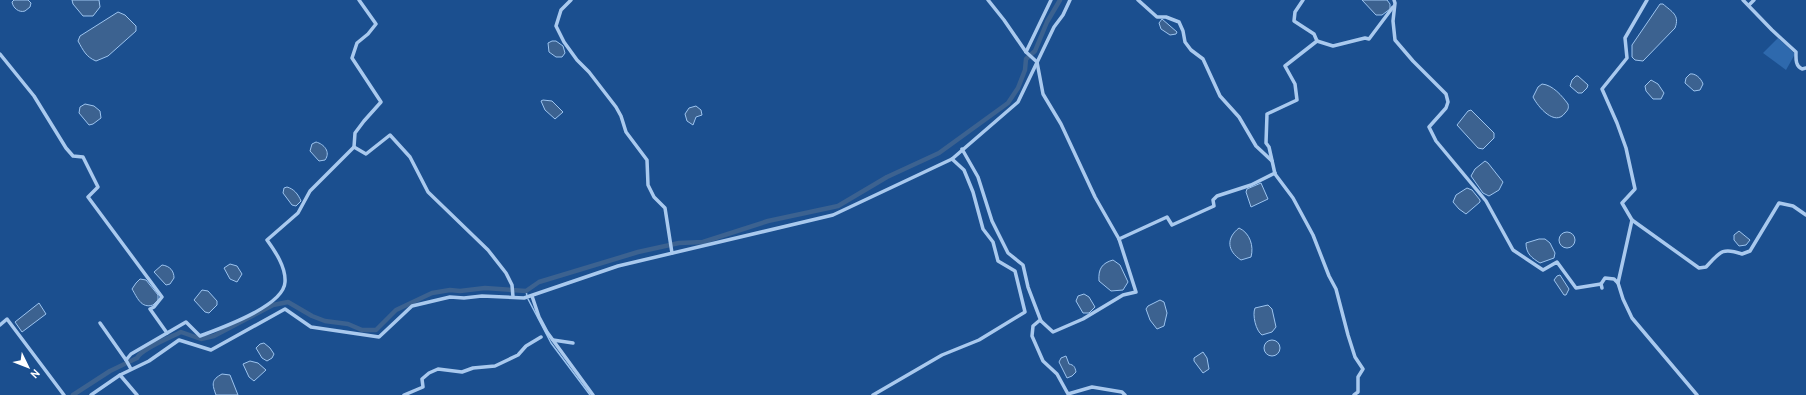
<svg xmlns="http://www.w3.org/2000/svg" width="1806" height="395" viewBox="0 0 1806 395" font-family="Overpass,sans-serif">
<rect width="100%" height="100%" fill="#1b4f8f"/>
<polygon fill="#2e69ad" points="1778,38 1795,54 1786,70 1763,53"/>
<g fill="#3c6290" stroke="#9cc4f0">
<path d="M14 0H28L31 3 30 7 25 11C19 13 13 8 12 2Z"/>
<polygon points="72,0 99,0 100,7 93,16 83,16 73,4"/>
<polygon points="1362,0 1387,0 1390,4 1390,9 1382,15 1376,15"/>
<path d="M1660 4H1663C1672 12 1680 15 1675 28L1643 61 1635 60 1632 57V45Z"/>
<path d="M118 12 125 15 136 26V31L108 56 96 61C86 57 83 50 78 41L80 36Z"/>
<polygon points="1162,19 1177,32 1176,34 1170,35 1161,29 1159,23"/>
<polygon points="552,41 556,41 563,46 565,53 562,57 556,57 549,52 548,43"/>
<path d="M1690 74C1695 73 1701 78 1703 84L1700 90 1694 91 1685 83 1686 78Z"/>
<polygon points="1576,76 1578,76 1588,85 1587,88 1582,93 1578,93 1570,86 1572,80"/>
<polygon points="1651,80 1658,84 1664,93 1661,99 1653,99 1646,91 1645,86"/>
<path d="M1542 84C1553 85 1562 96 1568 104 1569 108 1568 110 1565 113 1555 127 1538 107 1533 97L1538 87Z"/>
<polygon points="543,100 552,101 563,112 555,119 545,110 541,101"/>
<polygon points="85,104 94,106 100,111 101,118 93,124 89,125 79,113 80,107"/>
<polygon points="696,106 701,110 702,115 696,117 693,125 687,121 685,114 689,108"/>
<polygon points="1471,110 1494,133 1494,138 1483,149 1478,148 1457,125 1468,111"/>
<path d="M316 142C324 144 331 152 325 160L319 161 310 151 312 144Z"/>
<polygon points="1485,161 1488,163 1503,182 1499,190 1489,196 1483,193 1471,176 1475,169"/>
<polygon points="1261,183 1268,199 1251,207 1246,192 1247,189"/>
<path d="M287 187C294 189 298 194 301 201L296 206 292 205 283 193 284 188Z"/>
<polygon points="1467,188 1472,190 1480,200 1480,202 1466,214 1459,209 1453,202 1456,195"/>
<path d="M1239 228C1250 233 1254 246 1251 257L1241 260C1227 251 1226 238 1239 228Z"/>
<polygon points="1739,231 1750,240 1746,245 1739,246 1734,240 1734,235"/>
<circle cx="1567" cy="240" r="8"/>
<path d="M1539 239H1545L1550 243 1555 253 1554 258 1540 263C1532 258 1526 254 1526 243Z"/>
<path d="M1113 260 1120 265 1128 282 1123 290 1111 291 1099 281C1098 269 1102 263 1113 260Z"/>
<polygon points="230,264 237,266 242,274 237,282 230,279 224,268"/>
<path d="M162 265C170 266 174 271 174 278L170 284 166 285 154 272Z"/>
<polygon points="1560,275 1569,289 1566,295 1564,295 1554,280 1557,276"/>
<path d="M140 279 146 280 158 295V300L153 305C141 309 137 297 132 289L136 283Z"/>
<polygon points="202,290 208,291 217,301 217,305 209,313 205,312 194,300"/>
<polygon points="1084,294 1089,297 1095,307 1089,313 1083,313 1076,301 1078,296"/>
<polygon points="1160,300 1164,302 1167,313 1164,326 1157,329 1150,320 1146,309 1148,306"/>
<polygon points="39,303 46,314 22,332 15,322"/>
<path d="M1268 305 1272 309 1276 327 1272 332 1262 335C1256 331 1252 315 1255 308Z"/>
<circle cx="1272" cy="348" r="8"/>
<polygon points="264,343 270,348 274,354 272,358 267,361 262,358 256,348 260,344"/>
<polygon points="1203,352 1207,358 1209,369 1203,373 1194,361 1194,358"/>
<path d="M1066 356 1069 364C1074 365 1075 367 1076 372L1072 376 1067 378 1059 362 1061 358Z"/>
<polygon points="250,361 258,363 266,370 254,381 249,377 243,364"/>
<path d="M222 374 230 375 238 395H216C212 384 211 380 222 374Z"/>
</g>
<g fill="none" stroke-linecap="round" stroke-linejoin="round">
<g stroke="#9cc4f0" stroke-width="1.5">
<polyline points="526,291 527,296"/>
<polyline points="528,299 551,343 590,395"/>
</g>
<path stroke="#3c6290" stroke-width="4.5" d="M73 395 110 371 137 358C141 349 171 337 181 332L201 339 214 336 273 305 288 302 312 316 325 321 348 324 362 330H376L396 310 432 293 450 290 460 291 485 288 526 291 539 282 638 252 679 243 703 242 768 221 838 206 887 177 939 153 1008 103 1018 88 1025 70 1026 59 1035 51 1047 22 1060 0"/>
<g stroke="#a9c9ee" stroke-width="3.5">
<polyline points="571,0 561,10 556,26 564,42 577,60 589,72 616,107 621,116 626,132 647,160 648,185 654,197 665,208 672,253"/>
<polyline points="988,0 1004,20 1026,52 1037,62 1043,94 1061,124 1095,197 1119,239 1136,292 1123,295 1083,319 1053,332 1041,321"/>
<polyline points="1138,0 1157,17 1166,17 1179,22 1183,31 1185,42 1191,50 1203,59 1220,96 1239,117 1256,146 1272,161"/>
<polyline points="1303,0 1295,12 1294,21 1314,34 1317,41 1285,66 1295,84 1297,100 1267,114 1266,143 1269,147 1275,174 1293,198 1313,235 1329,276 1336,289 1348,335 1355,357 1363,369 1358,377 1358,392 1354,395"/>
<polyline points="1394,0 1395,3 1393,21 1395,40 1413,61 1446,94 1448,102 1446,108 1429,127 1436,141 1486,201 1513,250 1543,270 1557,262 1576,288 1601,284"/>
<polyline points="1647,0 1625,38 1627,58 1602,89 1617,123 1626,148 1635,189 1622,203 1632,220 1618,283 1623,299 1632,318 1697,395"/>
<path d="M1743 0 1772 30 1796 52C1796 58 1795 66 1802 69L1806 68"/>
<polyline points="1749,5 1754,0"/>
<polyline points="1317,41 1333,46 1365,38 1369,39 1393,7"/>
<polyline points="1026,52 1051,0"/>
<polyline points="0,54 34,96 66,148 73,156 83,157 98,187 88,197 162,297 154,307 150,309 167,333"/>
<polyline points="354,147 366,154 390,135 410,157 428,192 488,250 506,273 512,285 513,297"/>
<polyline points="962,149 978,177 992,221 1008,253 1023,265 1028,287 1041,321 1040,320 1033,326 1032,336 1043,361 1057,374 1068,394 1092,387 1122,392 1125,395"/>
<path d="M1632 220 1699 268 1706 267C1720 252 1722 247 1742 254L1750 251 1779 203 1793 206 1806 215"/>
<polyline points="1119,239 1167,217 1172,225 1214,206 1213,200 1217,196 1251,185 1275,173"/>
<polyline points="1602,288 1601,284 1605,278 1614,279 1618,283"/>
<polyline points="532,296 539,317 547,332 593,395"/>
<polyline points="100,323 126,360 131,369"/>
<polyline points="0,325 7,319 64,395"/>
<polyline points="553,340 573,343"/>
<path d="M126 360 131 354 186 322 200 336C221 328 284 306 285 282 286 267 275 251 267 240L298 213 310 191 354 147 355 133 364 121 381 102 352 58 357 43 368 34 376 24 359 0"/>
<polyline points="120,375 137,395"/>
<polyline points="91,395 120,375 149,361 179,340 211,350 285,309 311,327 379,337 412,306 450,297 464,298 482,296 524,298 618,266 833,215 952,159 1018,102 1054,27 1063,15 1070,0"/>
<polyline points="404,395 423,387 422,379 429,373 438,369 462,372 473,368 495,366 518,355 526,346 541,337"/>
<polyline points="873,395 942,355 979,340 1025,312 1015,271 998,261 993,242 983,229 973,192 964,170 952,159"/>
</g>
</g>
<g transform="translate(28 367) rotate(133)" stroke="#1b4f8f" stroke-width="3" paint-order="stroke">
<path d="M0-3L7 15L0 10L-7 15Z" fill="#ffffff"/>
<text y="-6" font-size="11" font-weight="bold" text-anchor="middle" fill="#ffffff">N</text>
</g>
</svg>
